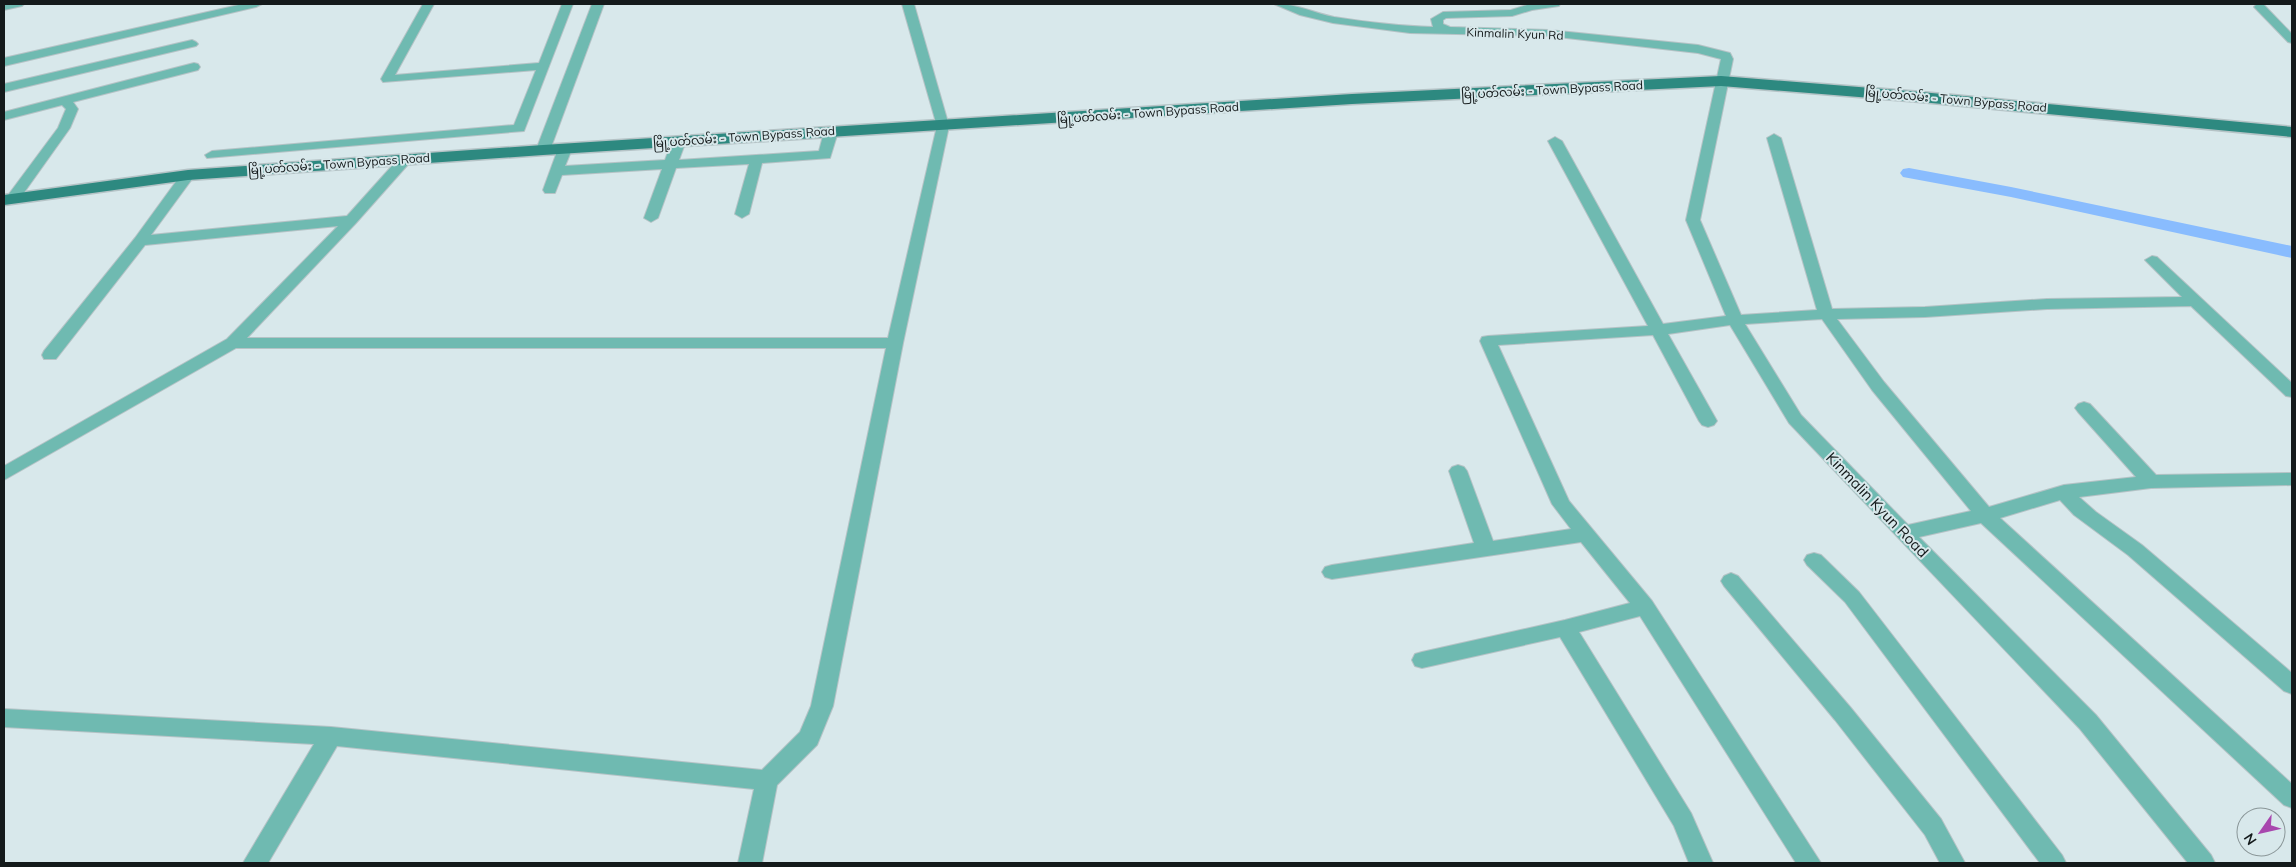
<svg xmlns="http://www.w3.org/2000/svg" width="2296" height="867" viewBox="0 0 2296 867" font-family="Mulish,'Noto Sans Myanmar',sans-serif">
<rect width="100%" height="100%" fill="#d8e8eb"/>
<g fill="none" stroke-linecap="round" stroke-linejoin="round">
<polygon fill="#89bcfe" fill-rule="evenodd" points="1909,168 2011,187 2292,246 2292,258 2011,197 1903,177 1900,173 1903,169"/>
<defs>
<g id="minor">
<polygon points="4,4 24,4 22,6 4,10"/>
<polygon points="243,4 262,4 256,7 4,66 4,58"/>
<polygon points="423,4 434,4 395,75 539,63 562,4 573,4 524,131 207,158 205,155 212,151 514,125 536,70 383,82 381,79"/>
<polygon points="592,4 604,4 550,150 543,154 538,153 536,150"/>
<polygon points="902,4 914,4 949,126 903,343 833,706 817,745 777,785 762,863 738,863 754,789 337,746 268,863 243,863 314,744 4,727 4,709 331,727 762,770 800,732 811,706 886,348 236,348 4,480 4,466 227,339 338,226 145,245 56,359 44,359 42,355 44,351 135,238 183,172 188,171 195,175 151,235 347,216 400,157 405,156 412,160 356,223 247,338 888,338 937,126"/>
<path d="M1274 4C1295 3 1314 13 1334 17 1366 22 1400 26 1433 27L1431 19 1443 12 1511 10 1530 4H1560L1559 6 1532 10 1512 16 1446 18 1443 20V24L1450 27 1549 30 1698 45 1730 53 1733 59 1700 220 1741 315 1817 310 1767 138 1774 134 1781 138 1832 309 1925 307 2047 299 2182 297 2145 260 2152 256 2157 257 2292 383V397L2286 396 2191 306 2047 309 1925 317 1837 319 1884 382 1989 507 2064 485 2136 477 2078 412 2075 408 2078 404 2084 402 2090 404 2156 475 2292 473V485L2151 488 2079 497 2096 512 2142 545 2292 673V694L2284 691 2128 555 2074 515 2060 500 2000 518 2292 784V808L2284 805 1981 523 1919 537 2096 715 2211 855 2215 863H2188L2080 729 1789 423 1730 325 1668 334 1717 421 1714 425 1708 427 1702 425 1699 421 1653 335 1498 345 1569 501 1652 601 1821 863H1796L1640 616 1579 632 1691 813 1713 863H1689L1674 826 1560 637 1422 668 1415 666 1412 660 1415 654 1422 652 1565 620 1630 603 1581 542 1332 579 1325 577 1322 572 1325 567 1332 565 1474 543 1449 471 1452 467 1458 465 1464 467 1467 471 1493 541 1571 529 1552 504 1480 341 1482 337 1488 336 1648 326 1548 141 1555 137 1562 141 1663 324 1726 316 1686 220 1721 59 1698 53 1549 36 1410 33 1333 23 1300 15ZM1822 319 1872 390 1971 511 1908 525 1801 415 1745 324Z"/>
<polygon points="2260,4 2264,5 2292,34 2292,43 2288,42 2256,9 2254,7 2256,5"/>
<polygon points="192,40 196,42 198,44 196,46 4,92 4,84"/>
<polygon points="194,63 198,64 200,67 198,70 73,102 78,109 70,128 18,201 8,201 6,198 58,128 66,109 62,105 4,120 4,112"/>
<polygon points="831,128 838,132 830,158 762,163 749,214 742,218 735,214 749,164 676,168 658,218 651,222 644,218 662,169 562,175 555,193 545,193 543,190 558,149 565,145 572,149 565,166 665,160 672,141 679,137 686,141 679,160 819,151 824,132"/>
<polygon points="1814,553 1821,555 1859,592 2062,855 2066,863 2040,863 1845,602 1807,565 1804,560 1807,555"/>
<polygon points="1731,573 1738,576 1851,708 1941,819 1965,863 1940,863 1925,835 1835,720 1724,586 1721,581 1724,576"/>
</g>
<polygon id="major" points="1721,76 1921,92 2292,127 2292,137 1921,102 1721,86 1352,104 543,155 188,180 4,205 4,195 188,170 543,145 1352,94"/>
</defs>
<use href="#minor" stroke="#b5c3c6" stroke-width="2"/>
<use href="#major" stroke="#b5c3c6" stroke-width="3"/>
<use href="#minor" fill="#6fbab1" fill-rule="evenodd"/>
<use href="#major" fill="#2d8980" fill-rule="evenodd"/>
</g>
<g text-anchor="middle" stroke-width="4" stroke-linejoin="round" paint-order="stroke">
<g font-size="12" fill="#141a1b" stroke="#d8e8eb">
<text transform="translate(1515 34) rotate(2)" y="4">Kinmalin Kyun Rd</text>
<text transform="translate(1552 90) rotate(-3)" y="4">မြို့ပတ်လမ်း - Town Bypass Road</text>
<text transform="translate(1956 100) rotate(5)" y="4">မြို့ပတ်လမ်း - Town Bypass Road</text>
<text transform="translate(1148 113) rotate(-4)" y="4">မြို့ပတ်လမ်း - Town Bypass Road</text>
<text transform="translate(744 137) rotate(-4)" y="4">မြို့ပတ်လမ်း - Town Bypass Road</text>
<text transform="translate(339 164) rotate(-4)" y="4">မြို့ပတ်လမ်း - Town Bypass Road</text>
</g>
<g font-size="15" fill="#141a1b" stroke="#d8e8eb">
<text transform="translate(1877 505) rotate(46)" y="5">Kinmalin Kyun Road</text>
</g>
</g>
<rect width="2296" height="867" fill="none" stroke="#141a1b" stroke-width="10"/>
<g transform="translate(2261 832) rotate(236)"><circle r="24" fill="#d8e8eb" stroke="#8a9698"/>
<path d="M0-4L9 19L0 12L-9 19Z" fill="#a847ae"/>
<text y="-8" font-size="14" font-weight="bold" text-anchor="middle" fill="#141a1b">N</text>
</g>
</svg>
